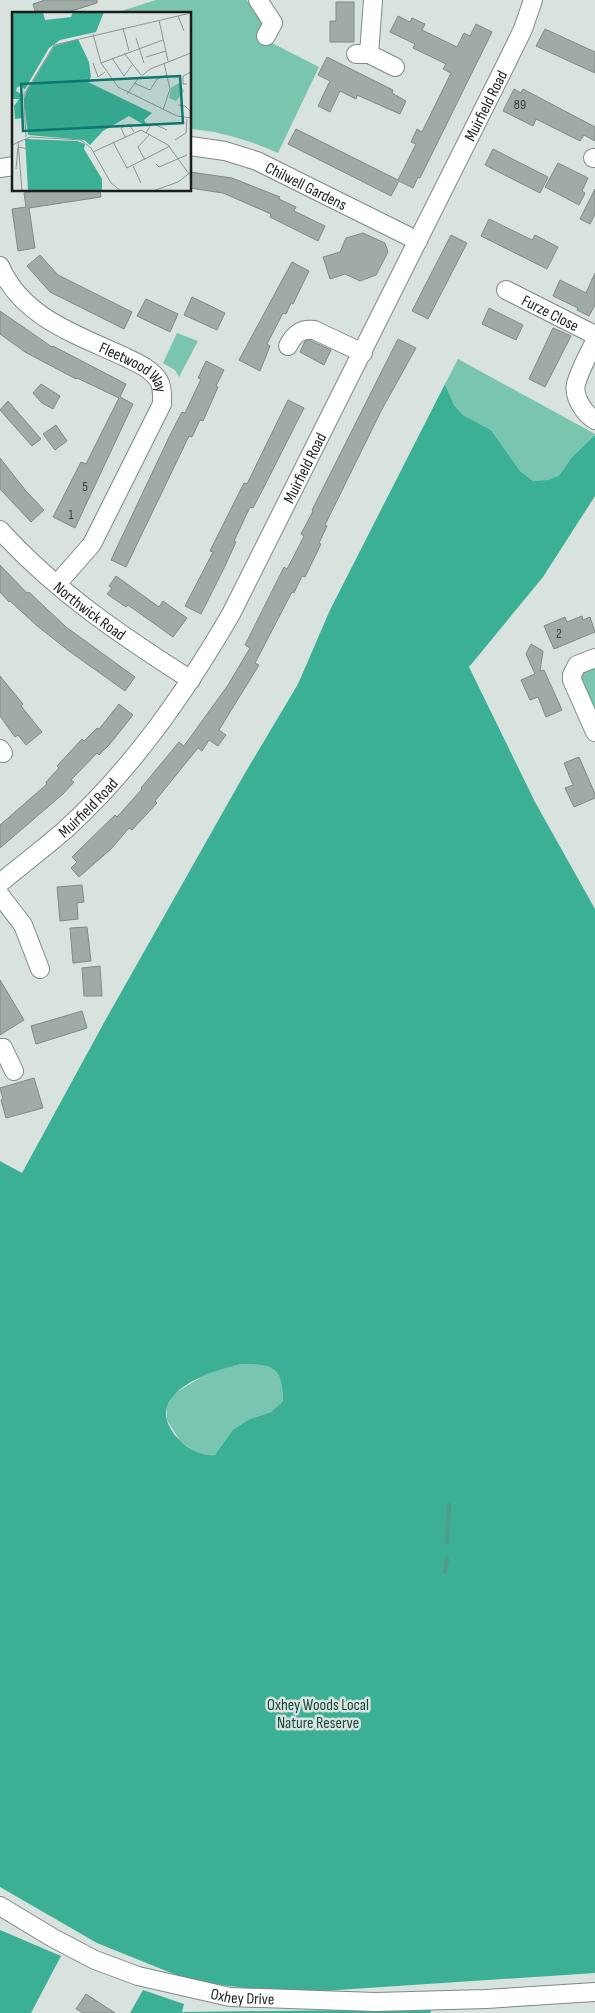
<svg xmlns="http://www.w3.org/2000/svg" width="595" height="2013" viewBox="0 0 595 2013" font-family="'Sofia Sans Condensed',sans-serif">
<rect width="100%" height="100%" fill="#d8e2df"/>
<g fill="#7ac5b0">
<path d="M156 0H247L263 25 258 36 319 67 278 153C251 141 220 131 190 129V14H112Z"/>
<polygon points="177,333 198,341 179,377 175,370 163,363"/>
<polygon points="458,359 595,434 595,435 572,457 560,476 547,480 533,481 520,471 491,430 463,415 454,405 445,384"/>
<polygon points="595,663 595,715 580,680 580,671"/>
<path d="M243 1364C275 1365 282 1367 283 1401L271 1412 250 1419 215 1455 206 1457 197 1453 180 1441 167 1420V1407L174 1394 203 1376 222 1368Z"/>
</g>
<g fill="#3cb095" fill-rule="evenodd">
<path d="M445 384 454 405 463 415 491 430 520 471 533 481 547 480 559 476 572 457 595 435V496L543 577 469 667 535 802 595 909V1973L322 1991 253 1989 191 1981 97 1943 0 1887V1161L22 1173 106 1019 245 773 298 684 330 610ZM243 1364C275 1365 282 1367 283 1401L271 1412 250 1419 233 1430 215 1455C193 1459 160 1429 167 1407 175 1382 220 1368 243 1364Z"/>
<polygon points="0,1930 61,1956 31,2013 0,2013"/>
<polygon points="143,1990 184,2004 182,2012 430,2009 431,2013 130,2013"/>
</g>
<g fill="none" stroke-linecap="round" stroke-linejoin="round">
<g stroke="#4d9d88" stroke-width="4.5">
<polyline points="447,1542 449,1505"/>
<polyline points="445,1571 447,1558"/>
</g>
</g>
<g fill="#a0aaa7" stroke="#808a87">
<polygon points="45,0 97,0 97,3 62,14 36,14 33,4"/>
<polygon points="336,2 354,2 354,42 330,42 330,21 336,21"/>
<polygon points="398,16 410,22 412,18 425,24 422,30 457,47 464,33 470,36 476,24 492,32 420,178 418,177 413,188 399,181 391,196 288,144 296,129 398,180 416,144 411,142 417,129 422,132 451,73 443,69 446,64 413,48 415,44 390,32"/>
<polygon points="545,29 595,52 595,73 536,46"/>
<polygon points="327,57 393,90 392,93 406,101 400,114 357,95 356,99 340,91 330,112 318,106 330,81 318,75"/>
<polygon points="514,89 521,93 523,89 595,127 595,141 584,135 580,141 536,119 533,126 503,111"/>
<polygon points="493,149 548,177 540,193 485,165"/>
<polygon points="558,163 588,178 582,191 585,193 579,205 545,187"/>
<polygon points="190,172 232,178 280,197 279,199 296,207 294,211 325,226 318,241 270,217 271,214 223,193 190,188"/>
<polygon points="595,189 595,214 590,224 580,219"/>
<polygon points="38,190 100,190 101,197 29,208 35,248 18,251 12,209 26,207 24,193"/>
<polygon points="489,219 532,240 535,235 558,247 547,269 481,236"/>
<polygon points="363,233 385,243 388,252 376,275 360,281 345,274 330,279 323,257 340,252 346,238"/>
<polygon points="451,235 467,243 428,319 412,311"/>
<polygon points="40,255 58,275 132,312 124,329 50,292 27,266"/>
<polygon points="292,262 309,271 293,304 291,303 286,314 283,313 267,344 270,346 260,371 239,360"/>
<polygon points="595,273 595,305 589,316 577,310 578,308 553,296 560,280 586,293"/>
<polygon points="192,297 225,313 217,330 184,315"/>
<polygon points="146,299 178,314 170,332 137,316"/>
<polygon points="489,308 523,325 516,340 482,324"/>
<polygon points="0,311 52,347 53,346 126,384 120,397 133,404 75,528 53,517 81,462 86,464 119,398 77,378 76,379 25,352 0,334"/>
<polygon points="553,328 571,336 545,387 529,379"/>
<polygon points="398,339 416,348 381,411 325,525 327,526 319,543 321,544 305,577 302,576 294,593 292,592 255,663 259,665 219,730 226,735 218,746 209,740 202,751 198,748 155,801 157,803 132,830 129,828 111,849 79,877 71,868 77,862 72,857 115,815 117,817 142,789 141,788 179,742 184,746 228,685 250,648 245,645 284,567 287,569 296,552 304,536 301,534 313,511 312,510"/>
<polygon points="309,340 331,350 324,365 300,352 305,341"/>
<polygon points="206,361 224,370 216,386 218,387 203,421 200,420 192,437 189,436 126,567 111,560 171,433 182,412 185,413 201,379 198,378"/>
<polygon points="41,384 60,396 53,409 42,403 33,393"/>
<polygon points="288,400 304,408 264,487 253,508 250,507 234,541 236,542 225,566 201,614 185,606 213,552 210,551 244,483 247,484"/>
<polygon points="8,401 41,439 32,446 0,410"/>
<polygon points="56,425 67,441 55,450 43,434"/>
<polygon points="0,458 26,491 44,510 31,522 0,489"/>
<polygon points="0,565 27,593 29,592 66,627 135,677 125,691 69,651 36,625 10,601 9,602 0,592"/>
<polygon points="116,576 159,607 163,601 187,618 173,637 128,605 126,607 107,594 112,588 109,586"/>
<polygon points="582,616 583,620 590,617 595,632 554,649 544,626 565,617 567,622"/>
<polygon points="531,644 543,651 540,671 544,670 562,710 546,717 538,697 530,700 521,680 535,674 526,654"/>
<polygon points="0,676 23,704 21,706 42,732 26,745 18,735 15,737 0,716"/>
<polygon points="119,704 133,715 110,744 99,755 97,753 71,780 74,782 63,794 0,848 0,825 47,784 46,782 59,768 57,766 82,739 84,741 97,728 99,729"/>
<polygon points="579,757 595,794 595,798 574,807 565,788 573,785 564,763"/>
<polygon points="82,885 84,902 77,903 78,919 60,921 57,887"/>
<polygon points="87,927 91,961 73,963 70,928"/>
<polygon points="100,966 102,996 84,996 82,968"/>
<polygon points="0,980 24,1020 0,1035"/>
<polygon points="82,1011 87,1028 36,1044 31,1026"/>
<polygon points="34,1078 43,1108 6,1118 1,1100 3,1099 0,1088"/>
<polygon points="86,1994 115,2013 83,2013 76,2009"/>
</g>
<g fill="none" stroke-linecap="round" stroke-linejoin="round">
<defs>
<g id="minor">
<polyline points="258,0 273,23 266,36"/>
<polyline points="356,54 369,54 395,67"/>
<polyline points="369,54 373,0"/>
<path id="s1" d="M190 146 225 151 257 161 418 241"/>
<polyline points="593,158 595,158"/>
<polyline points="0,168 14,166"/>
<path id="s2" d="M0 266C22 318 78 335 125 357 137 363 152 369 159 381 163 388 162 397 162 404L92 544 57 584"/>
<path id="s3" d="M506 290 595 335"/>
<path d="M595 341C589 354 580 369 576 384 573 396 584 414 595 420"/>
<path d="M288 346C294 334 301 328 314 330L363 353"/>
<path id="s4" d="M0 530C55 591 122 636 191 680"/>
<polyline points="595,658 577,665 572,675 572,680 595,732"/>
<polyline points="0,749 3,753"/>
<path id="s5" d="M0 883C22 865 44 848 65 830 133 768 185 693 231 614L505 66 523 29 533 0"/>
<polyline points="0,895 23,925 40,969"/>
<polyline points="0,1048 3,1048 14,1071"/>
<path id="s6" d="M0 1906 53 1938 95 1960 138 1976 230 1997 375 2002 486 1999 595 1992"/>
</g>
</defs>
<use href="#minor" stroke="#808986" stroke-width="20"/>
<use href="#minor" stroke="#fff" stroke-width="18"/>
</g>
<g text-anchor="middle" stroke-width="5" stroke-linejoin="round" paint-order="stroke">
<g font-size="14" fill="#3c4140">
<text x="520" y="109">89</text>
<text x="85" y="491">5</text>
<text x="71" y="519">1</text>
<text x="559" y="638">2</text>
</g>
<g font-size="16" fill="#1b1e1d" stroke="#d8e2df">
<text dy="6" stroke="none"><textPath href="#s5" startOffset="926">Muirfield Road</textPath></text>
<text dy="6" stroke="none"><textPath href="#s1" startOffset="124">Chilwell Gardens</textPath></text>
<text dy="6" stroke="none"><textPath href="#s3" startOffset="50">Furze Close</textPath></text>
<text dy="6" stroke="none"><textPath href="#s2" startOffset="172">Fleetwood Way</textPath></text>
<text dy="6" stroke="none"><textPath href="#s5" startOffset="521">Muirfield Road</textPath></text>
<text dy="6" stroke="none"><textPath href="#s4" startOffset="121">Northwick Road</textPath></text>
<text dy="6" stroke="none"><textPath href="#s5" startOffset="116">Muirfield Road</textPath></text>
<text dy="6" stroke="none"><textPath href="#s6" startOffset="262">Oxhey Drive</textPath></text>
</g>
<g font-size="16" fill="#19493e" stroke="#d8e2df">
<text x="318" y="1710">Oxhey Woods Local<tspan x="318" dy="18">Nature Reserve</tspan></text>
</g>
</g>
<g transform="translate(12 12)">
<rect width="179" height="179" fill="#d8e2df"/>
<path d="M167 71 172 79 164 89 157 86 159 76Z" fill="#7ac5b0"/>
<path d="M0 0H31L33 8 59 5 61 0H92L84 20 48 28 37 36 13 77 7 74 5 76 4 79 11 83V106L3 107 2 94 7 87H0ZM66 27 77 50 79 65 76 70 140 101 132 108 136 115 117 104 91 119 78 133 72 128 16 123 12 87 15 79 42 34ZM13 127 65 129 73 132 72 137 90 167V179H16Z" fill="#3cb095"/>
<path fill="none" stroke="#8c9491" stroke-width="1" d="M166 4 172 19M147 8 156 49M111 16 117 39M81 22 89 51 106 75 165 104 179 106M124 26 132 51M112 41 129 63M134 45 154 39M100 46 112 64 120 53M81 51 86 65 93 60M89 51 151 28M122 71 138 78 145 67 155 63M175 72H171V64L179 60M115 82 126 67 138 57 179 41M166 93 173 94 179 100M151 98 158 77 152 51M134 121 140 111 155 118M14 125 12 83 42 33 179 1M113 125 109 116 117 112 122 120M163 128 174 121 175 107M6 129 10 179M101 130 115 156 158 134M0 133 18 125 69 128 79 136 99 171 109 179M81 140 129 118 156 133 177 162M133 148 126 135 137 123M144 152 147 155 175 143M121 154 129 171M4 157 6 135 17 137M141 179 166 170 179 160"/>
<path fill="#0f766e" fill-opacity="0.15" stroke="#0f766e" stroke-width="2.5" d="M168 64 171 111 11 119 9 72Z"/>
<rect width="179" height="179" fill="none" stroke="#1b1e1d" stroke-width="2.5"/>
</g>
</svg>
